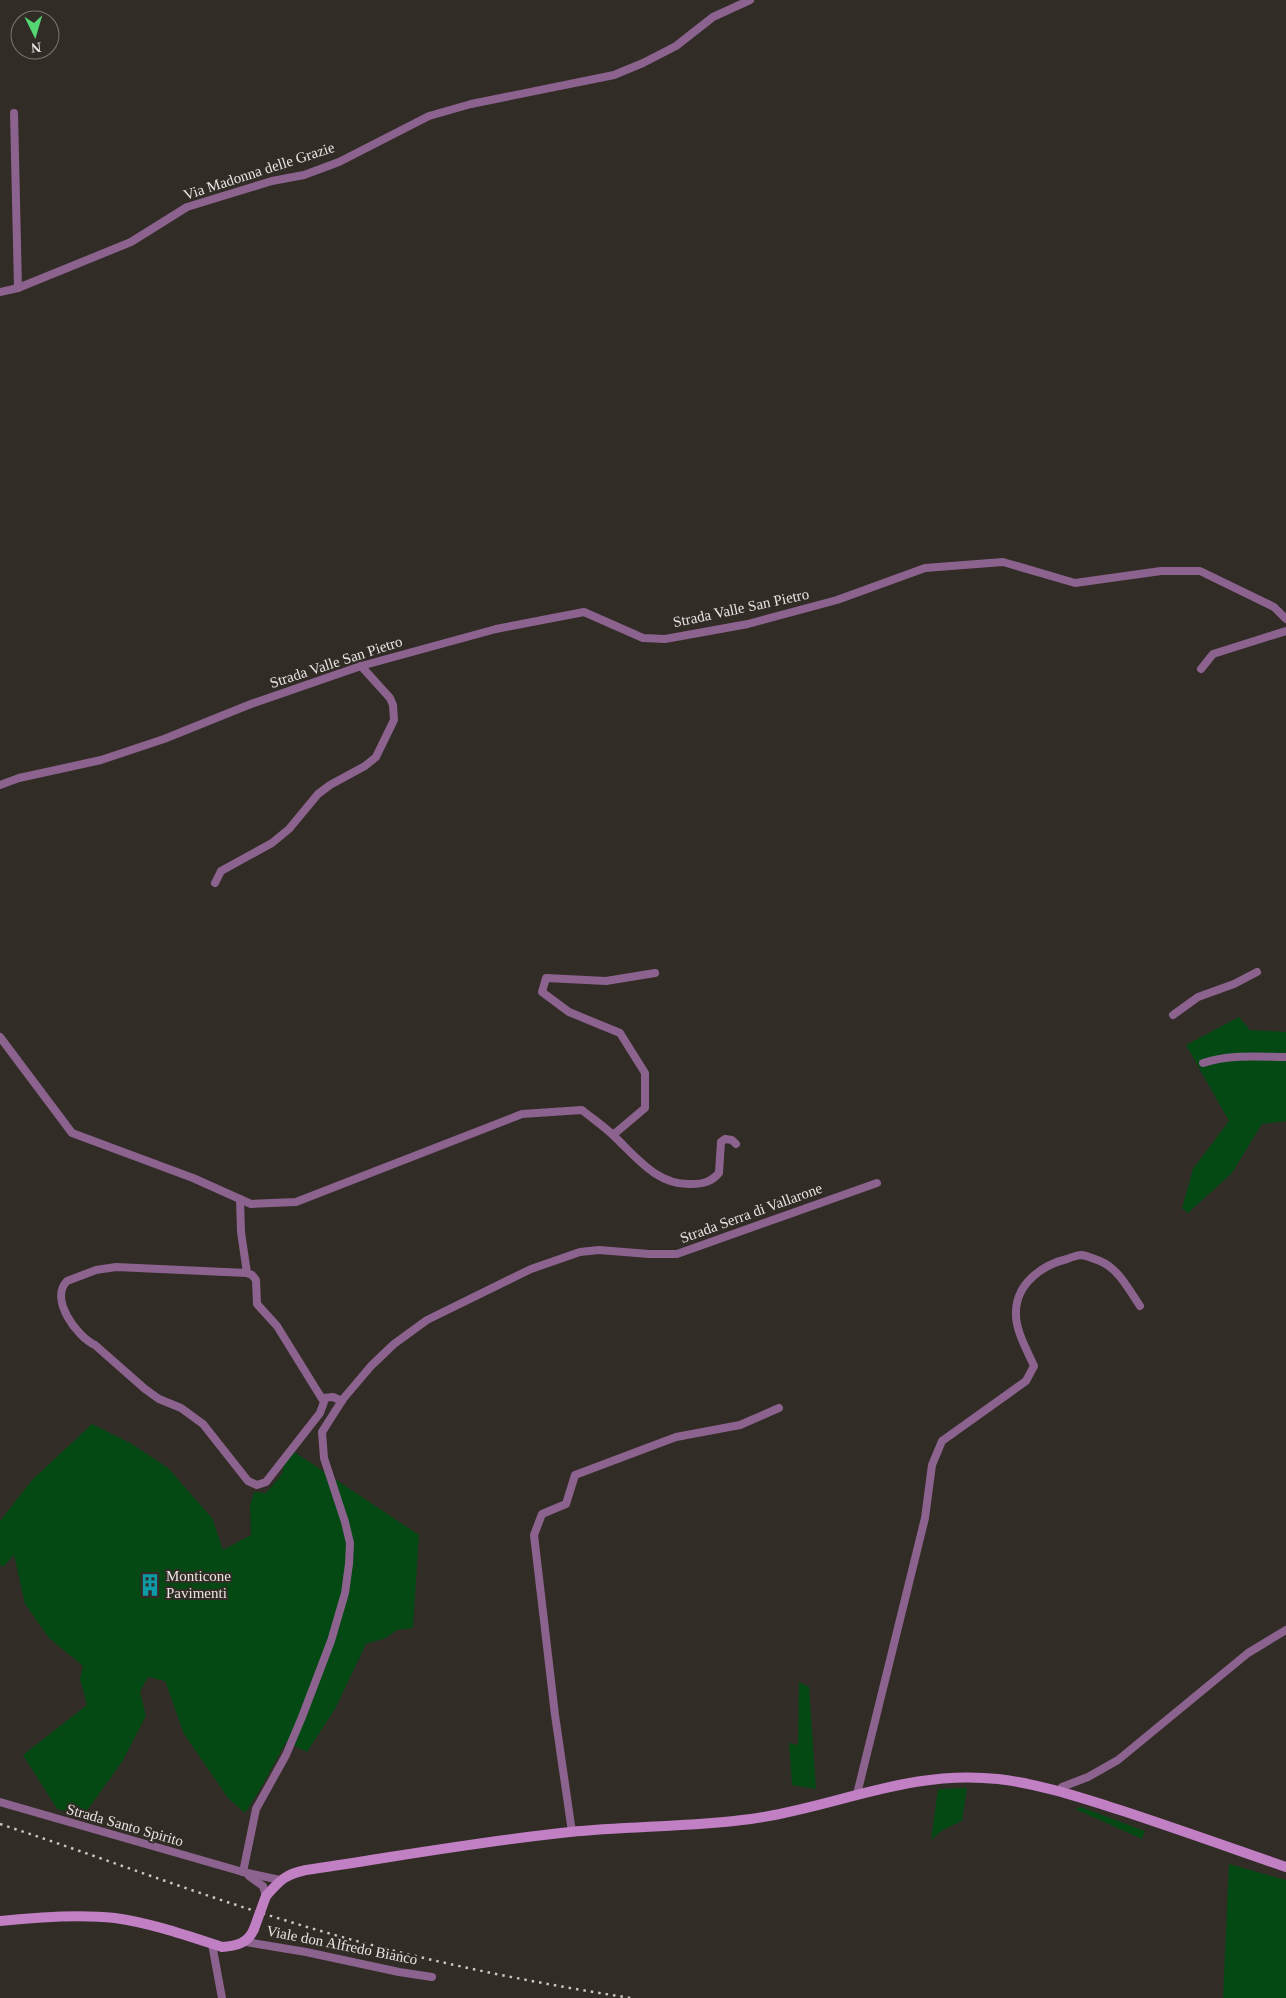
<svg xmlns="http://www.w3.org/2000/svg" width="1286" height="1998" viewBox="0 0 1286 1998" font-family="'Times New Roman',serif">
<rect width="100%" height="100%" fill="#322c27"/>
<g fill="#044813">
<polygon points="1239,1017 1250,1030 1286,1032 1286,1121 1262,1124 1232,1173 1188,1213 1182,1208 1193,1169 1229,1121 1186,1045"/>
<polygon points="92,1424 132,1444 168,1468 212,1518 223,1550 251,1535 250,1505 254,1492 266,1493 282,1474 285,1461 293,1451 419,1535 413,1628 397,1630 386,1638 366,1644 335,1709 307,1752 286,1742 261,1788 245,1813 228,1798 184,1734 165,1681 148,1677 140,1692 146,1716 122,1762 83,1816 57,1809 23,1755 87,1705 80,1679 83,1666 49,1638 25,1604 14,1555 3,1567 0,1565 0,1521 32,1480"/>
<polygon points="799,1682 809,1687 816,1789 792,1785 789,1743 798,1745"/>
<polygon points="967,1788 962,1821 943,1830 931,1840 938,1789"/>
<polygon points="1081,1807 1145,1831 1142,1839 1075,1809"/>
<polygon points="1229,1864 1286,1880 1286,1998 1223,1998"/>
</g>
<g fill="none" stroke-linecap="round" stroke-linejoin="round">
<g stroke="#8c628e" stroke-width="8">
<polyline points="14,113 18,288"/>
<polyline points="0,292 18,288 131,242 187,207 272,181 304,175 339,162 429,116 471,104 614,75 643,63 676,46 713,17 750,0"/>
<polyline points="1201,669 1213,654 1286,631"/>
<polyline points="0,785 19,778 101,760 164,739 251,704 361,666 496,629 584,612 643,638 665,639 748,624 837,600 925,568 1003,562 1075,583 1161,571 1200,571 1274,607 1286,619"/>
<polyline points="215,883 221,871 272,843 289,829 318,794 330,785 365,766 376,757 394,720 393,705 390,698 361,666"/>
<polyline points="1173,1015 1198,997 1234,984 1257,972"/>
<path d="M0 1037 72 1133 193 1178 251 1204 296 1202 522 1114 582 1110C593 1119 605 1127 615 1137 637 1158 658 1186 692 1184 703 1184 711 1182 719 1173L721 1142 725 1139 732 1140 736 1144"/>
<path d="M1203 1063C1230 1054 1258 1057 1286 1057"/>
<polyline points="613,1135 645,1108 645,1073 620,1033 569,1012 542,992 546,978 606,981 655,973"/>
<path d="M240 1199 241 1232 247 1273 116 1267 96 1270 67 1281C49 1299 77 1337 95 1345L145 1389 159 1399 181 1408 203 1424 248 1481 257 1485 266 1482 320 1413 324 1402 277 1326 257 1304 256 1280 252 1275 247 1273"/>
<polyline points="323,1398 333,1397 342,1401"/>
<polyline points="1059,1790 1062,1787 1088,1777 1118,1760 1248,1653 1286,1630"/>
<path d="M857 1794 925 1518 932 1465 942 1441 1026 1381 1034 1366C1027 1350 1015 1330 1016 1312 1016 1284 1042 1265 1067 1259 1072 1257 1077 1255 1082 1255 1087 1256 1095 1259 1100 1261 1119 1269 1129 1290 1140 1306"/>
<polyline points="0,1802 243,1872 280,1880"/>
<polyline points="572,1832 555,1715 534,1535 542,1514 566,1504 575,1475 676,1437 740,1425 779,1408"/>
<polyline points="243,1872 256,1809 286,1755 302,1717 331,1641 345,1593 349,1564 350,1543 345,1522 324,1458 322,1432 343,1399 371,1366 394,1344 427,1320 531,1269 580,1252 599,1250 649,1254 677,1254 877,1183"/>
<polyline points="249,1876 263,1886 266,1896"/>
<polyline points="246,1942 306,1952 399,1972 432,1977"/>
<polyline points="212,1944 222,1998"/>
</g>
<g stroke="#c17fc4" stroke-width="10">
<path d="M266 1896C280 1880 286 1874 306 1870 394 1857 482 1841 570 1832 630 1826 691 1827 751 1819 837 1807 908 1769 998 1779 1040 1784 1079 1797 1120 1810 1175 1828 1231 1848 1286 1867"/>
<path d="M0 1921C38 1917 77 1914 115 1918 151 1923 188 1936 222 1947 237 1946 248 1943 254 1929"/>
</g>
<path stroke="#cbc6c3" stroke-width="2.5" stroke-dasharray="2.5 5" stroke-linecap="butt" d="M0 1824C95 1855 188 1891 284 1920 397 1955 514 1980 631 1998"/>
<polyline stroke="#c17fc4" stroke-width="10" points="254,1929 266,1896"/>
</g>
<defs>
<symbol id="building-bare" viewBox="-9 -9 18 18"><path d="M-4-6H4V6H1V3H-1V6H-4ZM-2.5-4.3h1.7v1.8h-1.7ZM.8-4.3h1.7v1.8H.8ZM-2.5-1h1.7V.8h-1.7ZM.8-1h1.7V.8H.8Z" fill="#0f9aa8" stroke="#322c27" stroke-width="2.5" paint-order="stroke"/></symbol>
</defs>
<g fill-rule="evenodd">
<use href="#building-bare" x="134" y="1569" width="32" height="32"/>
</g>
<g text-anchor="middle" stroke-width="4" stroke-linejoin="round" paint-order="stroke">
<g font-size="15" fill="#e8e4e1" stroke="#322c27">
<text transform="translate(259 171) rotate(-18)" y="5">Via Madonna delle Grazie</text>
<text transform="translate(741 608) rotate(-12)" y="5">Strada Valle San Pietro</text>
<text transform="translate(336 662) rotate(-18)" y="5">Strada Valle San Pietro</text>
<text transform="translate(751 1213) rotate(-20)" y="5">Strada Serra di Vallarone</text>
<text transform="translate(125 1825) rotate(16)" y="5">Strada Santo Spirito</text>
<text transform="translate(342 1945) rotate(11)" y="5">Viale don Alfredo Bianco</text>
</g>
<g font-size="15" fill="#e8e4e1" stroke="#322c27" text-anchor="start">
<text x="166" y="1581">Monticone<tspan x="166" dy="17">Pavimenti</tspan></text>
</g>
</g>
<g transform="translate(35 35) rotate(175)"><circle r="24" fill="#322c27" stroke="#7b7671"/>
<path d="M0-4L9 19L0 12L-9 19Z" fill="#54d672"/>
<text y="-8" font-size="14" font-weight="bold" text-anchor="middle" fill="#e8e4e1">N</text>
</g>
</svg>
